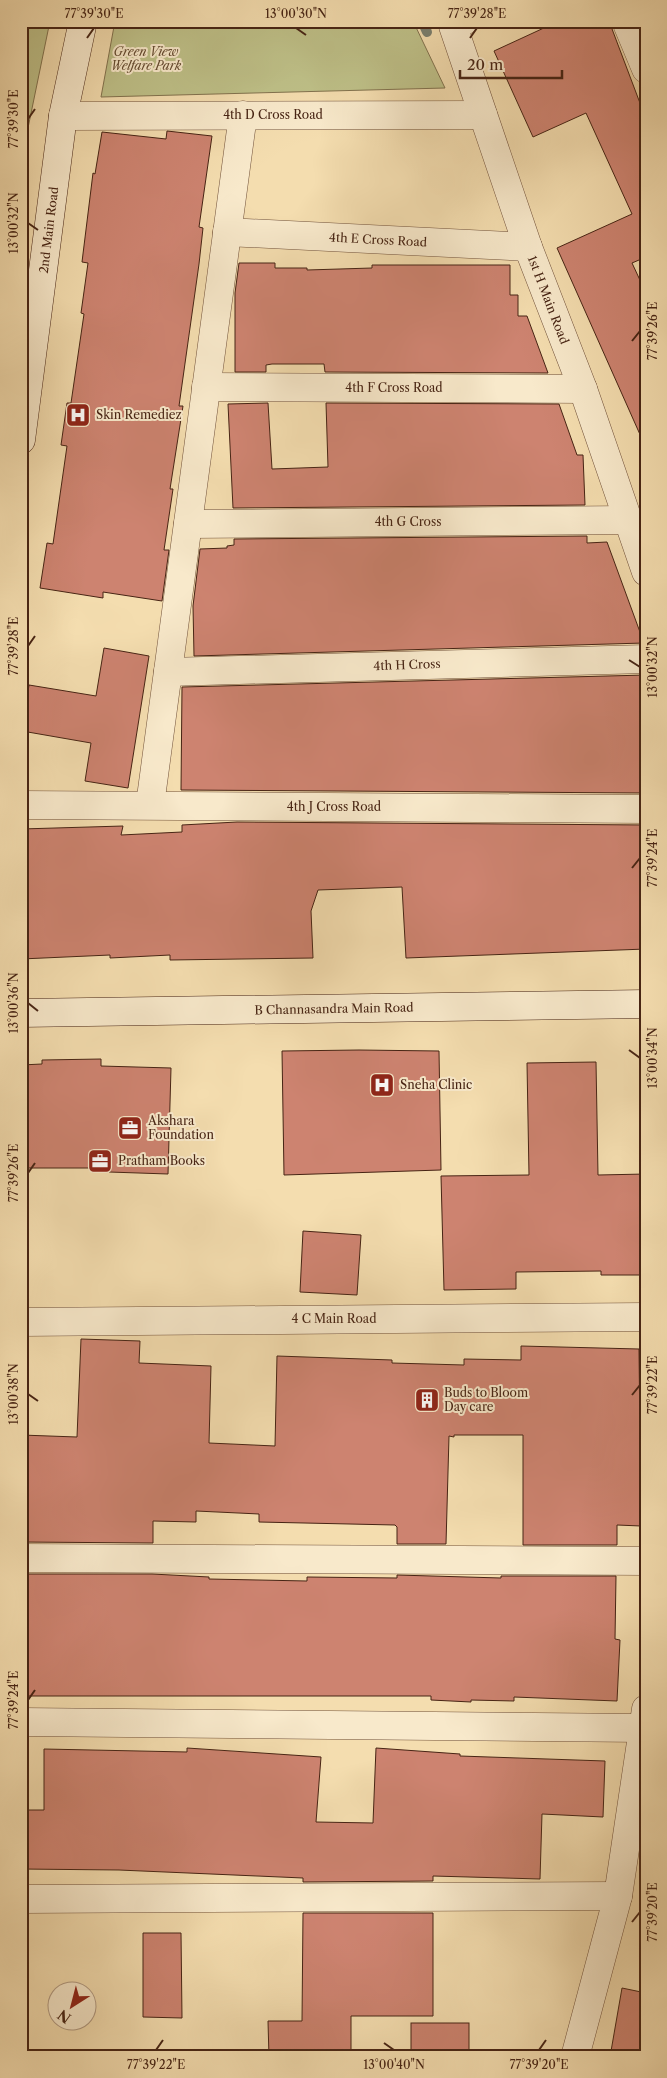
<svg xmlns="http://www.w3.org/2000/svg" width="667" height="2078" viewBox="0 0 667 2078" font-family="'Libre Caslon Text',serif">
<rect width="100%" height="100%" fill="#f4ddaf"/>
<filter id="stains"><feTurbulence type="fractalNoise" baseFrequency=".004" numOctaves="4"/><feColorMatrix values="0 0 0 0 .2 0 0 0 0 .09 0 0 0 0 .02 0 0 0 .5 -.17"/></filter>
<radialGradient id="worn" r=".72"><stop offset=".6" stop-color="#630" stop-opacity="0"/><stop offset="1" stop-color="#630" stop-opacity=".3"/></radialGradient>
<g fill="#bec088" stroke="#82724e">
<polygon points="21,21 50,21 21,162"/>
<polygon points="115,21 413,21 445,88 101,97"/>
</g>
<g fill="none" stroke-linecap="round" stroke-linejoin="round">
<polyline stroke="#7a7f6f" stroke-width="10" points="422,21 427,32"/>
</g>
<g fill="#cd8370" stroke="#472414">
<polygon points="559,21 609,21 646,119 646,257 632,263 646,293 646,448 557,248 632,214 586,113 533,137 494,51"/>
<polygon points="167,131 212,136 199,227 203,228 199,264 179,406 183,406 170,489 173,489 164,550 169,550 162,601 103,592 103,598 40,588 47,543 53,544 67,446 61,445 67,403 71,403 84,314 81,313 88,263 82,262 93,173 95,174 102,132 166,139"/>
<polygon points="239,263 275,263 275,268 307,268 307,270 372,268 372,265 510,265 510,295 518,295 518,316 527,316 548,373 325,372 324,364 272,364 266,365 266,372 235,372 235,293"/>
<polygon points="268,403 272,469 328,467 326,403 559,404 577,455 583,455 585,505 233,508 228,404"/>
<polygon points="587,536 587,543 607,542 644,643 194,656 193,606 200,549 227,548 227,546 234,545 234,539"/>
<polygon points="104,648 149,656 128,788 85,781 91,743 22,731 29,685 96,696"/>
<polygon points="646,675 646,793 181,790 182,687"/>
<polygon points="237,822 646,825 646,949 406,958 402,887 318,890 311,911 313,958 170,960 170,955 110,958 110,955 21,959 21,829 123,826 121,835 182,832 182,825"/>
<polygon points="359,1050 439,1051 441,1170 284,1175 282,1051"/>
<polygon points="101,1059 101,1066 171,1068 168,1174 109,1172 109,1168 21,1168 21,1065 42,1064 42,1060"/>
<polygon points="596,1062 598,1175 646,1174 646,1275 601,1275 601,1271 516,1272 516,1289 444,1290 441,1176 529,1175 527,1063"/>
<polygon points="303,1231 361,1235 357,1295 300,1292"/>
<polygon points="81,1339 140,1341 139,1363 211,1366 209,1443 275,1446 277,1356 392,1360 392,1363 464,1365 464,1359 521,1360 521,1346 639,1349 641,1526 617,1525 617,1545 523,1545 523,1435 454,1435 454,1437 449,1436 446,1544 397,1544 397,1527 395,1525 259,1522 259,1514 196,1511 196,1522 153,1521 153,1543 21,1542 21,1435 77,1437"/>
<polygon points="21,1574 152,1574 209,1577 209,1579 307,1581 307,1577 397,1578 397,1575 501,1578 501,1576 616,1576 615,1639 620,1640 617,1701 514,1697 514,1701 471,1700 471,1702 431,1700 431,1696 21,1696"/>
<polygon points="187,1748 321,1757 316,1822 373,1823 376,1748 460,1754 460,1756 605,1761 603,1817 542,1814 540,1879 433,1876 433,1881 303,1882 303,1878 119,1870 21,1869 21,1814 27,1814 27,1810 44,1810 44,1749 187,1752"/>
<polygon points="303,1913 433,1913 433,2016 351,2016 351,2057 269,2057 268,2021 302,2021"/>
<polygon points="143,1933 181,1933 182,2018 143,2017"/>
<polygon points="622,1988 646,1993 646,2057 610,2057"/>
<rect x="411" y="2023" width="58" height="34"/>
</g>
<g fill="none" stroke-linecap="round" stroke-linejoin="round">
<defs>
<g id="street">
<polyline points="464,21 453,26 528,247 583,389 646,572"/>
<polyline points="626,21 646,69"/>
<polyline points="63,116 483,115"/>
<polyline points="227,232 528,247"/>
<polyline points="206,387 583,389"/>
<polyline points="188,524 628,520"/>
<polyline points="168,672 646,659"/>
<polyline points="21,805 646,809"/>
<polyline points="150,805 243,115"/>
<polyline points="21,1322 646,1317"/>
<polyline points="21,1558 646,1561"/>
<polyline points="21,1722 644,1728"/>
<polyline points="21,1899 618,1896"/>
<polyline points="575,2057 618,1896 646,1709"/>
</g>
<g id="secondary">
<polyline points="21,440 63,116 83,21"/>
<polyline points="21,1013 646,1004"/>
</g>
</defs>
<use href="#street" stroke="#72523b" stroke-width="29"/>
<use href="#secondary" stroke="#472414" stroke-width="29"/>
<use href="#street" stroke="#f8e9cb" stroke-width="28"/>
<use href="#secondary" stroke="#f8e9cb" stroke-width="28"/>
</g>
<path fill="none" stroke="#472414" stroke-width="2" d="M296 28 306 35M87 38 94 28M470 38 477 28M28 119 35 109M28 223 38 230M632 341 640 331M28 646 35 636M629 660 640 667M632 868 640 858M28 1003 38 1011M629 1050 640 1058M28 1173 35 1163M28 1394 38 1401M632 1395 640 1385M28 1700 35 1690M632 1922 640 1912M384 2043 394 2050M156 2050 163 2040M539 2050 546 2040"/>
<defs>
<symbol id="hospital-square" viewBox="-11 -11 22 22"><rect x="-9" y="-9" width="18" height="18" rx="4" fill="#8f2418" stroke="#f8e9cb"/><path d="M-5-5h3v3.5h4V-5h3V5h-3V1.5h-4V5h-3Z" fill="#fff"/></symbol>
<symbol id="office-square" viewBox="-11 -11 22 22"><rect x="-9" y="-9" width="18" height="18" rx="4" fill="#8f2418" stroke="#f8e9cb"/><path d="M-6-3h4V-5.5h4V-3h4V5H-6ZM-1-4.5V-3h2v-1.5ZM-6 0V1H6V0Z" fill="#fff"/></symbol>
<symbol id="building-square" viewBox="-11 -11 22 22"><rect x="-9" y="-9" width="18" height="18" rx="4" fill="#8f2418" stroke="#f8e9cb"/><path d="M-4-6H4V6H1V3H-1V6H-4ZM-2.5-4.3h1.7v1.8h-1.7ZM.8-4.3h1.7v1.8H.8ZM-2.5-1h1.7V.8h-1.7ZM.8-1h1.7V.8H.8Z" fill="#fff"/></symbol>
</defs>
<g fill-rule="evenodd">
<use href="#hospital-square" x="64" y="401" width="28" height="28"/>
<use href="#hospital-square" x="368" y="1071" width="28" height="28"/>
<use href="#office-square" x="116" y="1114" width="28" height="28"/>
<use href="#office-square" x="86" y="1147" width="28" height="28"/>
<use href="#building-square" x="413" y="1386" width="28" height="28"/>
</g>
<g text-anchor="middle" stroke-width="4" stroke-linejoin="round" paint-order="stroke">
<g font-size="12" font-style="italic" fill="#654b31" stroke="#f8e9cb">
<text x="146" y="56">Green View<tspan x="146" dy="14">Welfare Park</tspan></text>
</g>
<g font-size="12" fill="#472414" stroke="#f8e9cb">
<text x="273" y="119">4th D Cross Road</text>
<text transform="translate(49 230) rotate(-83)" y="4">2nd Main Road</text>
<text transform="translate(378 240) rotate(3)" y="4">4th E Cross Road</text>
<text transform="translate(548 300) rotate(69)" y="4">1st H Main Road</text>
<text x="394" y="392">4th F Cross Road</text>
<text x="408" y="526">4th G Cross</text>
<text transform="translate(407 665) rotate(-2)" y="4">4th H Cross</text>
<text x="334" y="811">4th J Cross Road</text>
<text transform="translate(334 1009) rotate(-1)" y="4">B Channasandra Main Road</text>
<text x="334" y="1323">4 C Main Road</text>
</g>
<g font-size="12" fill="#472414" stroke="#f8e9cb" text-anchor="start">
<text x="96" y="419">Skin Remediez</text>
<text x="400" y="1089">Sneha Clinic</text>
<text x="148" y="1125">Akshara<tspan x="148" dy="14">Foundation</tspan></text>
<text x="118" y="1165">Pratham Books</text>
<text x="444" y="1397">Buds to Bloom<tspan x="444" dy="14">Day care</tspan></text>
</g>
</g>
<rect width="667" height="2078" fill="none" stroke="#f4ddaf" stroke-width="55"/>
<g transform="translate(72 2006) rotate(216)"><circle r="24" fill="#f8e9cb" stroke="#b19a82"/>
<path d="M0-4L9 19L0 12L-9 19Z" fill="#8f2418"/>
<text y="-8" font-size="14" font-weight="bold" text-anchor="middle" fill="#472414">N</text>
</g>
<path d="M460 70v8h102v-8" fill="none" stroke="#472414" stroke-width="2.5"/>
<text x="467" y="70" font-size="15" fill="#472414" stroke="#f8e9cb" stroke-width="4" paint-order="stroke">20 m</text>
<rect x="28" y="28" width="612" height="2022" fill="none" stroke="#472414" stroke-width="2"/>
<g font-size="12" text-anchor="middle" fill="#472414">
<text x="94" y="18">77°39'30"E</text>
<text x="296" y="18">13°00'30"N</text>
<text x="477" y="18">77°39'28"E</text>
<text transform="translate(14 119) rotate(-90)" y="4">77°39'30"E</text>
<text transform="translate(14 223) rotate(-90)" y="4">13°00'32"N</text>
<text transform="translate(653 331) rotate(-90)" y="4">77°39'26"E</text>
<text transform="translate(14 646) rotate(-90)" y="4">77°39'28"E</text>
<text transform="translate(653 667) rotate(-90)" y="4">13°00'32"N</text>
<text transform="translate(653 858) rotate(-90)" y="4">77°39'24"E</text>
<text transform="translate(14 1003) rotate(-90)" y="4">13°00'36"N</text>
<text transform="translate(653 1058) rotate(-90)" y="4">13°00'34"N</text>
<text transform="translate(14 1173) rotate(-90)" y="4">77°39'26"E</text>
<text transform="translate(653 1385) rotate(-90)" y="4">77°39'22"E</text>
<text transform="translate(14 1394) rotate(-90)" y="4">13°00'38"N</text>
<text transform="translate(14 1700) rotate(-90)" y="4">77°39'24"E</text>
<text transform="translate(653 1912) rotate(-90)" y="4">77°39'20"E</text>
<text x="156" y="2069">77°39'22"E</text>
<text x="394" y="2069">13°00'40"N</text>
<text x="539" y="2069">77°39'20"E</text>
</g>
<rect width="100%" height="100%" filter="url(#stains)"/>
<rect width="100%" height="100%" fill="url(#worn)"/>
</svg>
